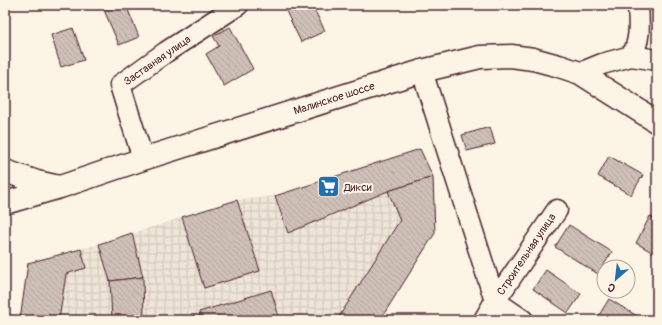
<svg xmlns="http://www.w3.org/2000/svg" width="662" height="325" viewBox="0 0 662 325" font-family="Pangolin,sans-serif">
<defs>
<pattern id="industrial-grid" width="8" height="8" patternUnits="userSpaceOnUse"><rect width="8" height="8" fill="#eee5d7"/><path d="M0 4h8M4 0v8" fill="none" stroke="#cec4b9"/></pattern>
<pattern id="building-back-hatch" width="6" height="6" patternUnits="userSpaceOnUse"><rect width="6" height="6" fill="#cfc0b7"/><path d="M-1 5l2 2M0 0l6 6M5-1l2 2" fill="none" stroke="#b3a59e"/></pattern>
</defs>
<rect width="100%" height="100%" fill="#fcf5e5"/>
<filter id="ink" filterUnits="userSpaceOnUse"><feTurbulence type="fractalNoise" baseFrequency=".025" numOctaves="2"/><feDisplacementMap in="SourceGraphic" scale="8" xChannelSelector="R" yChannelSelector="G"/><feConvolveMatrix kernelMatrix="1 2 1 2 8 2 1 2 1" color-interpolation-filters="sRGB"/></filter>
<g filter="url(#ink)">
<polygon fill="url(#industrial-grid)" points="420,149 433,177 435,233 380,320 20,320 28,263 99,244 237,200 275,196"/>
<g fill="url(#building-back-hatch)" stroke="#4a1f2b">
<polygon points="116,5 126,5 139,37 119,45 104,10"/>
<polygon points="283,5 312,5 325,31 301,42"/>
<polygon points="230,27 253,69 224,86 206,54 219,46 213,36"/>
<polygon points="73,28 84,60 61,67 51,35"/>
<polygon points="490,127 495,144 467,151 462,135"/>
<polygon points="420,149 433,177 388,191 288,233 275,196"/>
<polygon points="609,156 643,175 631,195 598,176"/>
<polygon points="433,177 435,233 380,320 337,320 400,220 388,191"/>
<polygon points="237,200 260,271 204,288 182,217"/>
<polygon points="650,216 657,220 657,255 636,243"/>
<polygon points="569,225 612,252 598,274 555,247"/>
<polygon points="132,233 143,277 110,281 99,244"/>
<polygon points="81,249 86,268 66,274 59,320 20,320 28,263"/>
<polygon points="546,270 581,294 568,313 533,289"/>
<polygon points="143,277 144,320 112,320 110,281"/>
<polygon points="271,290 280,320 201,320 199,312"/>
<polygon points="609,299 637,316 635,320 596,320"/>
</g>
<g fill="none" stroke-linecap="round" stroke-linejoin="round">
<defs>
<g id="street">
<path d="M631 56C641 42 639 22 638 5"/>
<polyline points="422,71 495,301"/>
<polyline points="580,73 602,64 631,56 657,60"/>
<polyline points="143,159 120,85 166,52 238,5"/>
<polyline points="495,301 523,320"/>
<polyline points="484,320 495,301 557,210"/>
</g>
<g id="secondary">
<polyline points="5,171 37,182 59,187"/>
<polyline points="5,203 60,187 143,159 422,71 480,57 511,56 533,59 559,66 580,73 657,122"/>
</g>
</defs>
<use href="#street" stroke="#4a1f2b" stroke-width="23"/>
<use href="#secondary" stroke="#4a1f2b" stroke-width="25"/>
<use href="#street" stroke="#fcf5e5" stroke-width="20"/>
<use href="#secondary" stroke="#fcf5e5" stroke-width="22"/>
</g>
</g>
<defs>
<symbol id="supermarket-square" viewBox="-11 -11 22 22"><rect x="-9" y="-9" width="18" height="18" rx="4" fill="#1f6fb2" stroke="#fcf5e5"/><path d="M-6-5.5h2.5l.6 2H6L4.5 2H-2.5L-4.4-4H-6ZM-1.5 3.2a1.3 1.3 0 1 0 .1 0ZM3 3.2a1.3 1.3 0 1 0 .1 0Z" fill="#fff"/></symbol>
</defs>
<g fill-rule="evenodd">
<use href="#supermarket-square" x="316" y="174" width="25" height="25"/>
</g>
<g text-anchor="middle" stroke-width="4" stroke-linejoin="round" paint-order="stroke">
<g font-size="11" fill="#4a1f2b" stroke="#fcf5e5">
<text transform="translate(157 60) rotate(-35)" y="4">Заставная улица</text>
<text transform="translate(334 98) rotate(-18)" y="4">Малинское шоссе</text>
<text transform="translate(526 254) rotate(-56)" y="4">Строительная улица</text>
</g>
<g font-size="11" fill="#4a1f2b" stroke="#fcf5e5" text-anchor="start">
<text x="344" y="191">Дикси</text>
</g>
</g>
<rect width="662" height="325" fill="none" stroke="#fcf5e5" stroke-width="20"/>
<rect x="10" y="10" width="642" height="305" fill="none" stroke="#4a1f2b" stroke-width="1.5" filter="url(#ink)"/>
<g transform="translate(616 279) rotate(208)"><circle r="19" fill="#fcf5e5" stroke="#b59f9b"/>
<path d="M0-3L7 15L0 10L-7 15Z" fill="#1f6fb2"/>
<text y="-6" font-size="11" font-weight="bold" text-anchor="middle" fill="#4a1f2b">С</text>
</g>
</svg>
